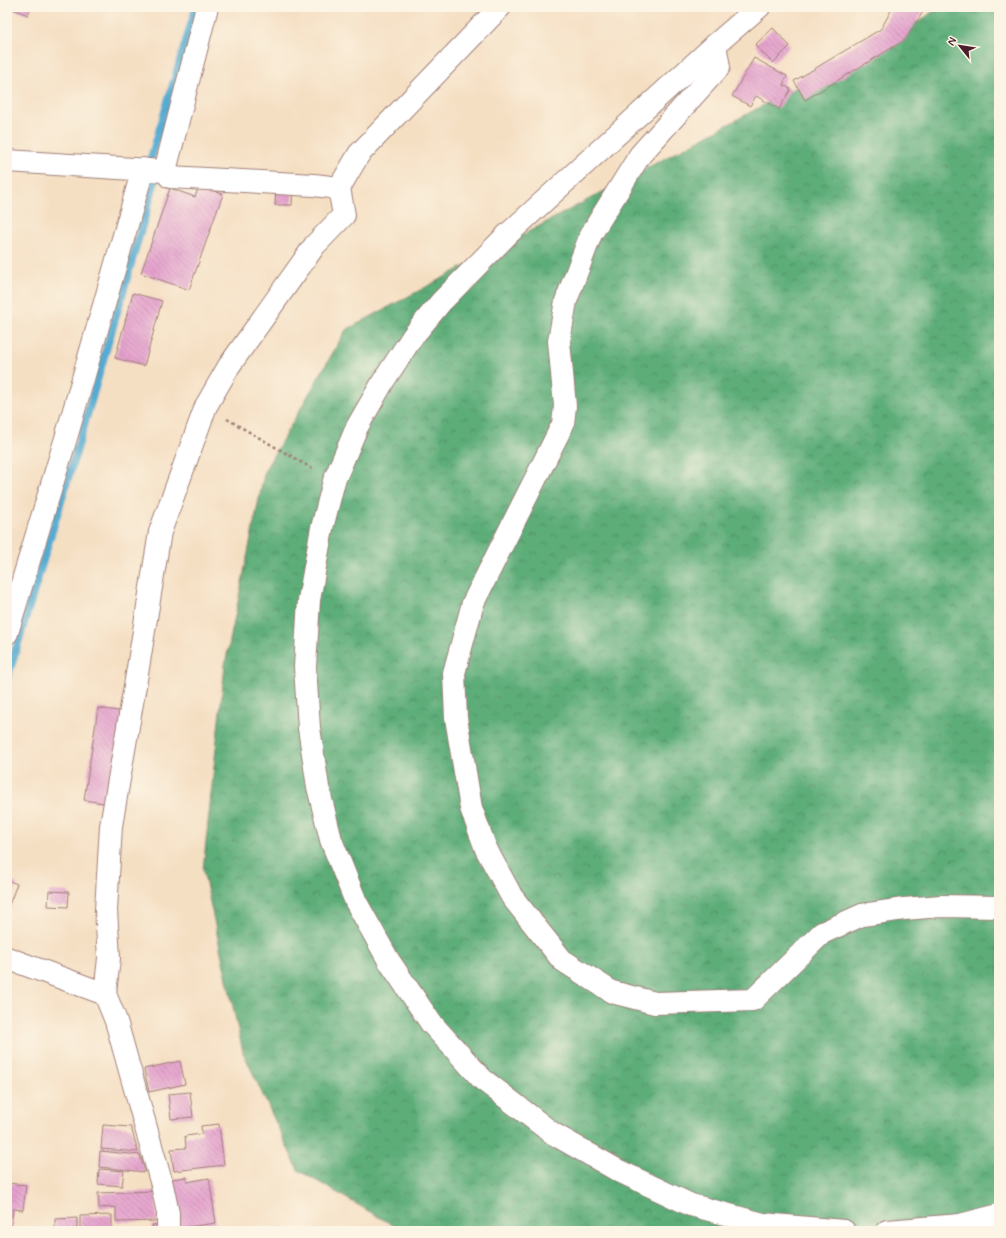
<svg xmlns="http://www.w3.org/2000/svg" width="1006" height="1238" viewBox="0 0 1006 1238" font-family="Mynerve,sans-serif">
<defs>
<pattern id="forest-crowns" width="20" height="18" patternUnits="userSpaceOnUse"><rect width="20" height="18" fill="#5dad79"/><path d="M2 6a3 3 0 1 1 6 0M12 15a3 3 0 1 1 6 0" fill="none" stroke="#4f8c63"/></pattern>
<pattern id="building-back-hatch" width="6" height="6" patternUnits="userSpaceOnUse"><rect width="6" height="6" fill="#e5a2ce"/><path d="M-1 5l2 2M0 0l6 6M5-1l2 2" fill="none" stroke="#bc83a7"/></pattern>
</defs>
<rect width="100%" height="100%" fill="#fcf5e5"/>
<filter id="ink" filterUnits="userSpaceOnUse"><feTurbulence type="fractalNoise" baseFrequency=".025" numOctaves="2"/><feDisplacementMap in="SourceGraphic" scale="8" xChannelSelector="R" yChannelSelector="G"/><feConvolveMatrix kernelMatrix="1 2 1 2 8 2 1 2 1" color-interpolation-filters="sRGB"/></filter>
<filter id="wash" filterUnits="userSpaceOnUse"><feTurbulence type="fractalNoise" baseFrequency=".012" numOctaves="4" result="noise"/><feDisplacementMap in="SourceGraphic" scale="16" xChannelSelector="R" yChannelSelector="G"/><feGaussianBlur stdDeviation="0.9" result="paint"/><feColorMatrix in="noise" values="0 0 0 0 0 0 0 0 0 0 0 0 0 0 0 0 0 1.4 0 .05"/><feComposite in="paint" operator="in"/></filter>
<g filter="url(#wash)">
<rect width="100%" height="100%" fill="#f5dfc3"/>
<polygon fill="url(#forest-crowns)" stroke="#546652" points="938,7 999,7 999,1231 403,1231 298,1170 243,1052 203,870 225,665 265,470 346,330 922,20"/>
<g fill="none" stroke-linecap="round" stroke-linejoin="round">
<polyline stroke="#54abd1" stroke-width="8" points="7,679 83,429 155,181 151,158 195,12"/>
</g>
<g id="blocks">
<g fill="url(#building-back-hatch)">
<polygon points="8,7 31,7 28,15"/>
<polygon points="893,7 926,7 905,40 805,100 794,81 881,29"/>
<polygon points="773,28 790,46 773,63 755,45"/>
<polygon points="754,58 787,76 783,85 791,89 779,109 756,96 750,106 732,96"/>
<polygon points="199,186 223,194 189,290 141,273 170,188 195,197"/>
<polygon points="276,188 293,188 292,205 275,205"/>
<polygon points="133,293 162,301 144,366 115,358"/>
<polygon points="98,708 125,712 110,804 84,800"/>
<polygon points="7,880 17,884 7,910"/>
<polygon points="49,891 69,892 68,907 48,906"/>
<polygon points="180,1061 185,1084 149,1092 144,1069"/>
<polygon points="190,1092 193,1117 171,1119 168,1094"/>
<polygon points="219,1124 224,1165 174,1171 171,1149 186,1148 185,1136 202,1134 201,1126"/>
<polygon points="103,1125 131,1127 138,1152 101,1149"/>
<polygon points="100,1151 140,1155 145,1172 99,1167"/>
<polygon points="99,1169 124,1171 122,1186 98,1184"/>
<polygon points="187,1177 187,1182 209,1178 216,1223 180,1228 172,1179"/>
<polygon points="7,1183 26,1185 23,1210 13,1209 11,1231 7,1231"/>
<polygon points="156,1191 157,1221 116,1222 116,1207 99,1208 98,1193"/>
<polygon points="112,1215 112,1231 80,1231 80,1216"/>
<polygon points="77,1218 77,1231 55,1231 55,1219"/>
<polygon points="152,1225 163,1225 163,1231 153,1231"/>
</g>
</g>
</g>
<g filter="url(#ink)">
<use href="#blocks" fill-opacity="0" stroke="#a07f77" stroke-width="1"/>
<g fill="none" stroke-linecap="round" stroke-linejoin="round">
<defs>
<g id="minor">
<polyline points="759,7 715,45 507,235 441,302 413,336 384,380 357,427 334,481 322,528 309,600 305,667 309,728 318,787 331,840 356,902 389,961 431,1023 482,1079 552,1133 617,1170 691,1205 763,1224 844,1231"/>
<polyline points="715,45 719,67 640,155 591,234 566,301 559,341 565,406 563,424 473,603 454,673 456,718 471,808 486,849 512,897 562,960 612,992 655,1003 753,1000 822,933 862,915 904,909 941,906 999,907"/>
<polyline points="7,161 165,171 207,7"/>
<polyline points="165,171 170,177 314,185 339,188"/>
<polyline points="7,633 66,438 143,169"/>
<polyline points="7,958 105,994"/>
<polyline points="168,1231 168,1213 162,1185 116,1021 105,994 109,958 106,910 111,826 136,680 160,532 206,406 229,366 315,245 344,215 339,188 359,154 500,7"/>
<polyline points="887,1231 960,1225 999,1215"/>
</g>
</defs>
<use href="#minor" stroke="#a07f77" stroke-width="24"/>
<polyline stroke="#a07f77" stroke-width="2.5" stroke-dasharray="3 3" stroke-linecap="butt" points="227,419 313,469"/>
<use href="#minor" stroke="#fff" stroke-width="22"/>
</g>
</g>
<rect width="1006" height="1238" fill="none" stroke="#fcf5e5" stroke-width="24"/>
<g transform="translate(960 46) rotate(300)" stroke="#fcf5e5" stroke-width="3" paint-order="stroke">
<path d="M0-3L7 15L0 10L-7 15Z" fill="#4a1f2b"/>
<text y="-6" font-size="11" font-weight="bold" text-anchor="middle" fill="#4a1f2b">N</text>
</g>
</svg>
